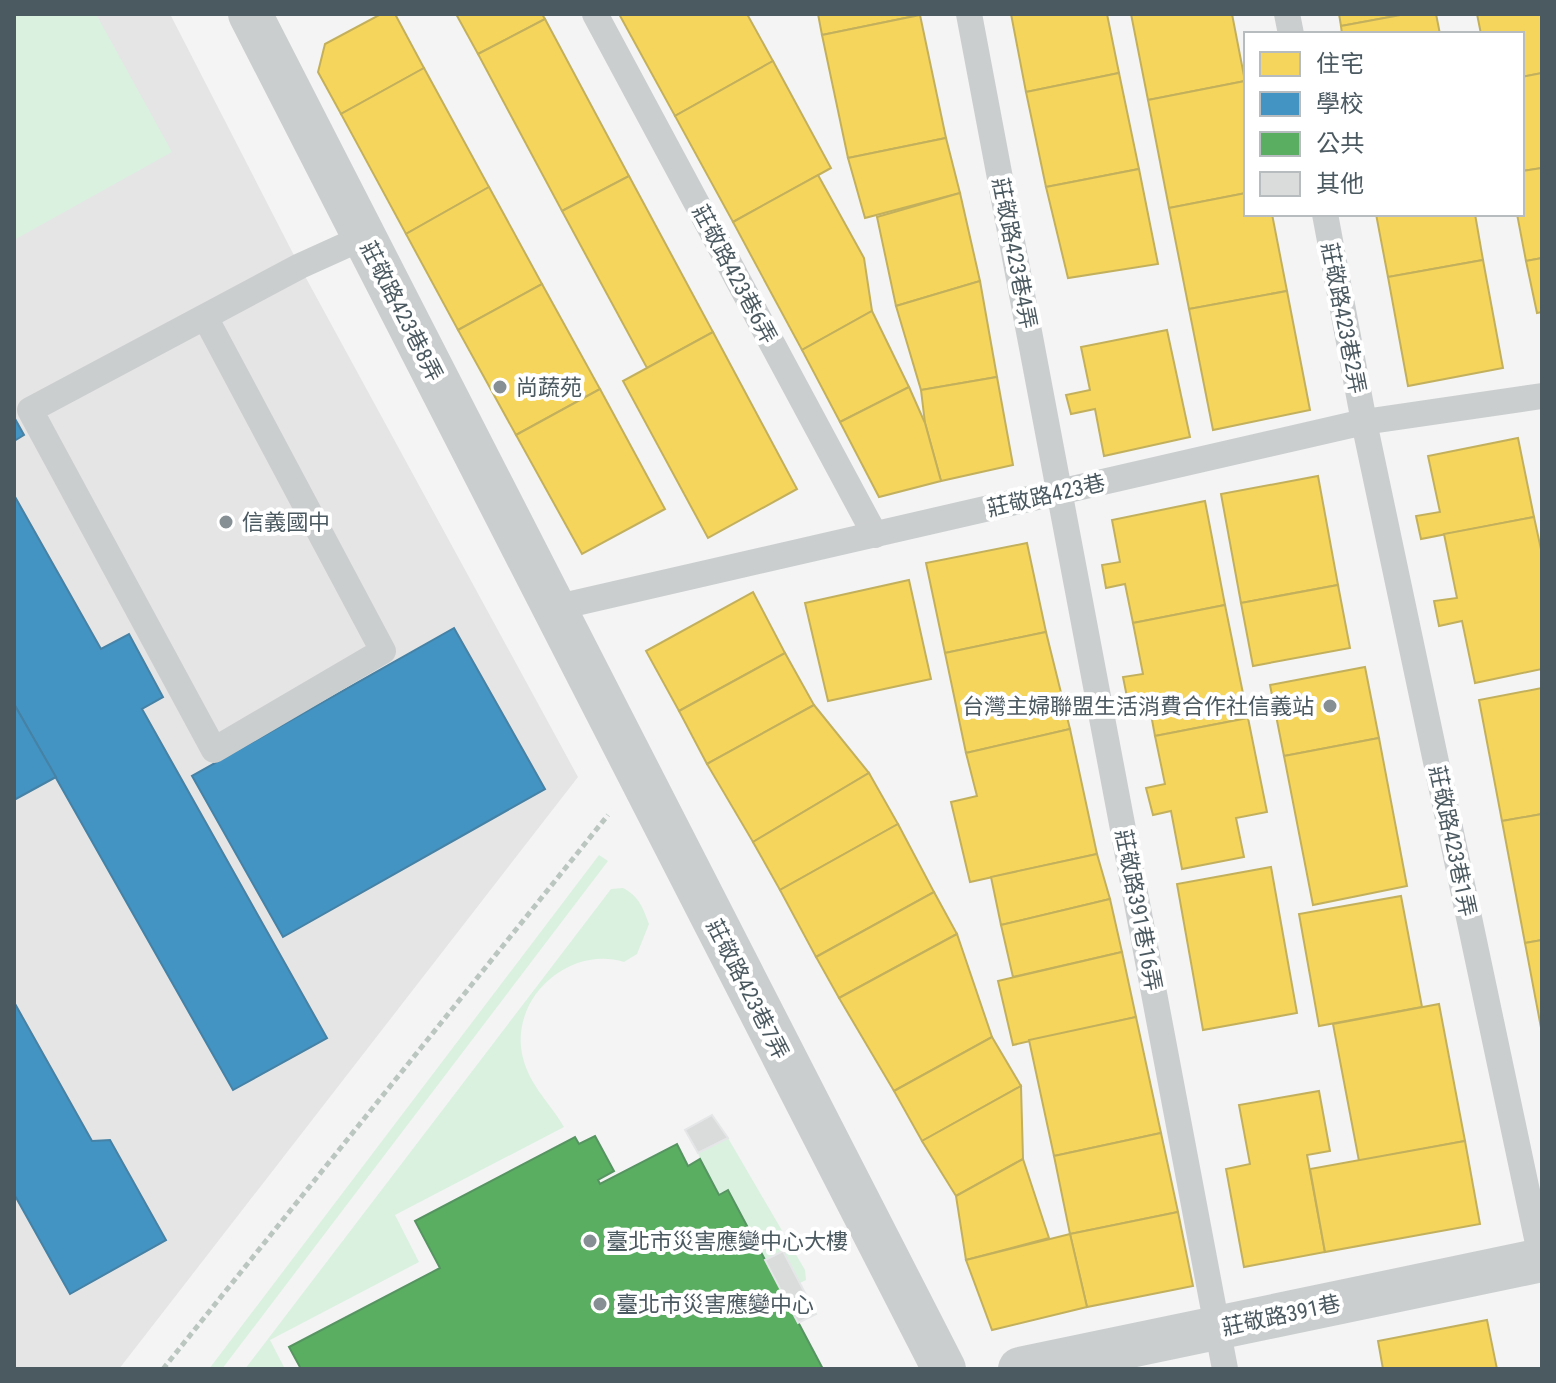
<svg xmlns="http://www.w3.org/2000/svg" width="1556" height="1383" viewBox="0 0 1556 1383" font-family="'Roboto Condensed','Noto Sans TC',sans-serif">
<rect width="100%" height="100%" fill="#f4f4f4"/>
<polygon fill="#e6e5e6" points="14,14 170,14 300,267 578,777 119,1369 14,1369"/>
<g fill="#daf1e0">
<polygon points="14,14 96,14 172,152 14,240"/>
<polygon points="599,855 608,861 222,1369 209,1369"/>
<path d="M623 888C639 896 643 908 649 924L637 954 624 962C568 945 508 1000 523 1058 530 1086 550 1103 564 1127L395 1215 419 1262 270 1340 285 1369H245L611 889Z"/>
<polygon points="728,1138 805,1270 806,1280 800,1283 783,1251 765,1260 729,1191 719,1195 700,1159 698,1153"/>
</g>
<g fill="#f6d55c" stroke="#c3b05d" stroke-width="2">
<polygon points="381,14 395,14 424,68 341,114 318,72 325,44"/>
<polygon points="456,14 542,14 545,19 478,54"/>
<polygon points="619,14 747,14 773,61 675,116"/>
<polygon points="818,14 920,14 920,15 822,35"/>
<polygon points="1011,14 1107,14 1119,73 1026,92"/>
<polygon points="1131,14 1232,14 1245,81 1148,100"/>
<polygon points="1339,14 1406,14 1341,26"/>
<polygon points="1406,14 1436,14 1440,34 1342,34 1341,26"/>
<polygon points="1477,14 1542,14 1542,73 1522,77 1522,34 1481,34"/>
<polygon points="920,15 946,138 848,158 822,35"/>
<polygon points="545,19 629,176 562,211 478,54"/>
<polygon points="773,61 831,168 733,222 675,116"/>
<polygon points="424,68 489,187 406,234 341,114"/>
<polygon points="1119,73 1139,169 1046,187 1026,92"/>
<polygon points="1542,73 1542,168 1522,171 1522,77"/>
<polygon points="1245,81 1246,193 1169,208 1148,100"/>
<polygon points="946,138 960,193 865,218 848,158"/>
<polygon points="1542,168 1542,258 1526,261 1517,214 1522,214 1522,171"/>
<polygon points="1139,169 1158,264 1068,278 1046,187"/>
<polygon points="818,175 864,258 872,311 802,350 733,222"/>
<polygon points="629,176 713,332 647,368 562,211"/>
<polygon points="489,187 542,284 458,330 406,234"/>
<polygon points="960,193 980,281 896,306 877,217"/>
<polygon points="1246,193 1246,214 1272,214 1287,291 1189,309 1169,208"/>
<polygon points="1376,214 1475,214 1483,260 1388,277"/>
<polygon points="1542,258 1542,312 1537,313 1526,261"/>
<polygon points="1483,260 1503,368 1408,386 1388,277"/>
<polygon points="980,281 997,377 921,390 896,306"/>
<polygon points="542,284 600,389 516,435 458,330"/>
<polygon points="1287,291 1310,410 1213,430 1189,309"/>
<polygon points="872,311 909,387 840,422 802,350"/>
<polygon points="1167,330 1190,437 1104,456 1095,409 1071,414 1066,395 1090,390 1081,347"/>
<polygon points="713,332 797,489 708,538 623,381"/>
<polygon points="997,377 1013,465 941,481 925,423 921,390"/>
<polygon points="909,387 925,423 941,481 879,497 840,422"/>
<polygon points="600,389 665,509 582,554 516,435"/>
<polygon points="1518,438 1534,517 1421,539 1416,516 1440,512 1428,456"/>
<polygon points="1318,476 1338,585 1241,603 1221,494"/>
<polygon points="1205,501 1225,605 1133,623 1125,584 1106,588 1102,565 1120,562 1112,520"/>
<polygon points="1534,517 1542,554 1542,669 1475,683 1462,621 1439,626 1434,601 1457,598 1444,534"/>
<polygon points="1027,543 1046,632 945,653 926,563"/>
<polygon points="909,580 931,679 828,701 805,603"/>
<polygon points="1338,585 1350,648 1253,666 1241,603"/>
<polygon points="753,592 785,653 679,711 646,651"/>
<polygon points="1225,605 1248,718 1155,736 1148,698 1128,702 1123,677 1143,674 1133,623"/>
<polygon points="1046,632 1070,729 966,753 945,653"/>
<polygon points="785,653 814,705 707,764 679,711"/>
<polygon points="1365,667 1379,738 1284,756 1270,685"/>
<polygon points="1542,688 1542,814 1502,821 1479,700"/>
<polygon points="814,705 869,773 753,842 707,764"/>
<polygon points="1248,718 1267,812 1236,818 1244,857 1182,869 1171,811 1153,815 1146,788 1165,784 1155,736"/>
<polygon points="1070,729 1097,854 970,882 951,802 977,796 966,753"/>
<polygon points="1379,738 1407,886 1313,905 1284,756"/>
<polygon points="869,773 898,824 780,890 753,842"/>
<polygon points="1542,814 1542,940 1525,943 1502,821"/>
<polygon points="898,824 934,892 816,957 780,890"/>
<polygon points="1097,854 1110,899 1001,925 991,877"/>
<polygon points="1271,867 1297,1013 1203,1030 1177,884"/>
<polygon points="934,892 957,934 839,998 816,957"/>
<polygon points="1401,896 1422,1007 1319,1026 1299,914"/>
<polygon points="1110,899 1122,952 1013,977 1001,925"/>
<polygon points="957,934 992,1037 894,1091 839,998"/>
<polygon points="1542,940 1542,1033 1525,943"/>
<polygon points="1122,952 1136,1017 1013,1045 998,981"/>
<polygon points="1439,1004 1465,1141 1359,1161 1333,1024"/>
<polygon points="1136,1017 1161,1133 1054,1156 1029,1040"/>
<polygon points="992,1037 1021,1086 922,1141 894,1091"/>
<polygon points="1021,1086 1023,1159 956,1196 922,1141"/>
<polygon points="1319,1091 1330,1151 1307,1155 1325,1252 1244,1267 1226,1169 1250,1164 1239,1105"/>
<polygon points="1161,1133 1178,1212 1070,1234 1054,1156"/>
<polygon points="1465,1141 1480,1224 1325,1252 1310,1169"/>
<polygon points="1023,1159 1049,1238 966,1260 956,1196"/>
<polygon points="1178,1212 1193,1286 1087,1307 1070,1234"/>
<polygon points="1070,1234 1087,1307 992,1330 966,1260"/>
<polygon points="1487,1320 1497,1369 1383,1369 1378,1341"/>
</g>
<g fill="#4393c3" stroke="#4582a5" stroke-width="2">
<polygon points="14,417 24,435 14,441"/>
<polygon points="14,495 101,649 129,634 163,697 142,709 327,1038 233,1090 14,704"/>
<polygon points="454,628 545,789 283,937 192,776"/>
<polygon points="14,704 56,777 14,800"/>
<polygon points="14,1002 92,1141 110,1140 166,1240 70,1294 14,1194"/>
</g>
<polygon fill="#5aae61" stroke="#569461" stroke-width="2" points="595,1136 614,1171 598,1180 600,1184 677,1144 688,1166 700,1159 719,1195 728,1190 823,1369 301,1369 289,1347 440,1268 415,1221 575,1137 579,1144"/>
<g fill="#dadcdc" stroke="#e5e6e7" stroke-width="2">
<polygon points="712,1115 728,1138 698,1153 685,1130"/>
<polygon points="783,1251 816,1314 798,1323 765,1260"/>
</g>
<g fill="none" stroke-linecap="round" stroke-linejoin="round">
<polyline stroke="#bbc6c1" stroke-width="5" stroke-dasharray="6 4" stroke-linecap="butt" points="163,1369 608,815"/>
<g stroke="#cbcecf" stroke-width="26">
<polyline points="595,14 875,535"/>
<polyline points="969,14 1225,1369"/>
<polyline points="1287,14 1291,34"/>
<polyline points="1325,214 1364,422 1542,1262"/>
<polyline points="205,317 383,651 214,750 30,410 300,266 364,237"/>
<polyline points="554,608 1364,422 1542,396"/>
</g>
<g stroke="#cbcecf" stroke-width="44">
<polyline points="250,14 944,1369"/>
<polyline points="1020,1369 1542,1260"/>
</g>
</g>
<g fill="#868f94" stroke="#fff" stroke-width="3">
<circle cx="500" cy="387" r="8"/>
<circle cx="226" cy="522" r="8"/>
<circle cx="1330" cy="706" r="8"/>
<circle cx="590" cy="1241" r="8"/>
<circle cx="600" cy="1304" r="8"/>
</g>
<g text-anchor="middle" stroke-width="8" stroke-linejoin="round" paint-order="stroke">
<g font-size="22" fill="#4b5960" stroke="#fff">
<text transform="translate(1015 253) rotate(79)" y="8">莊敬路423巷4弄</text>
<text transform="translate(735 274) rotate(62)" y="8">莊敬路423巷6弄</text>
<text transform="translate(402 311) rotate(63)" y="8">莊敬路423巷8弄</text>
<text transform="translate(1344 318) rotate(79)" y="8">莊敬路423巷2弄</text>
<text transform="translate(1046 495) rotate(-13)" y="8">莊敬路423巷</text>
<text transform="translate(1453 841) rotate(78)" y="8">莊敬路423巷1弄</text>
<text transform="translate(1139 910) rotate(79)" y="8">莊敬路391巷16弄</text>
<text transform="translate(748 989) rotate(63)" y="8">莊敬路423巷7弄</text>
<text transform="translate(1281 1315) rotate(-12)" y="8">莊敬路391巷</text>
</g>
<g font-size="22" fill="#4b5960" stroke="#fff" text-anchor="start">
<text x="516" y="395">尚蔬苑</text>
<text x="242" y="530">信義國中</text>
<text x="1314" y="714" text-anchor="end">台灣主婦聯盟生活消費合作社信義站</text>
<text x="606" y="1249">臺北市災害應變中心大樓</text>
<text x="616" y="1312">臺北市災害應變中心</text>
</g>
</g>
<rect width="1556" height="1383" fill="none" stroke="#4b5960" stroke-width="32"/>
<rect x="1244" y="32" width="280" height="184" fill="#ffffff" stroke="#b7bdbf" stroke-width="2"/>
<rect x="1260" y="52" width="40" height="24" fill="#f6d55c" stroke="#b7bdbf" stroke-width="2"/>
<text x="1316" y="72" font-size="24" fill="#4b5960">住宅</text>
<rect x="1260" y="92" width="40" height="24" fill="#4393c3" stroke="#b7bdbf" stroke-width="2"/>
<text x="1316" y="112" font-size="24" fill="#4b5960">學校</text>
<rect x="1260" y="132" width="40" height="24" fill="#5aae61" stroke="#b7bdbf" stroke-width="2"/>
<text x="1316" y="152" font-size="24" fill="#4b5960">公共</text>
<rect x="1260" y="172" width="40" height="24" fill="#dadcdc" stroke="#b7bdbf" stroke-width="2"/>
<text x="1316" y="192" font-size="24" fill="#4b5960">其他</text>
</svg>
